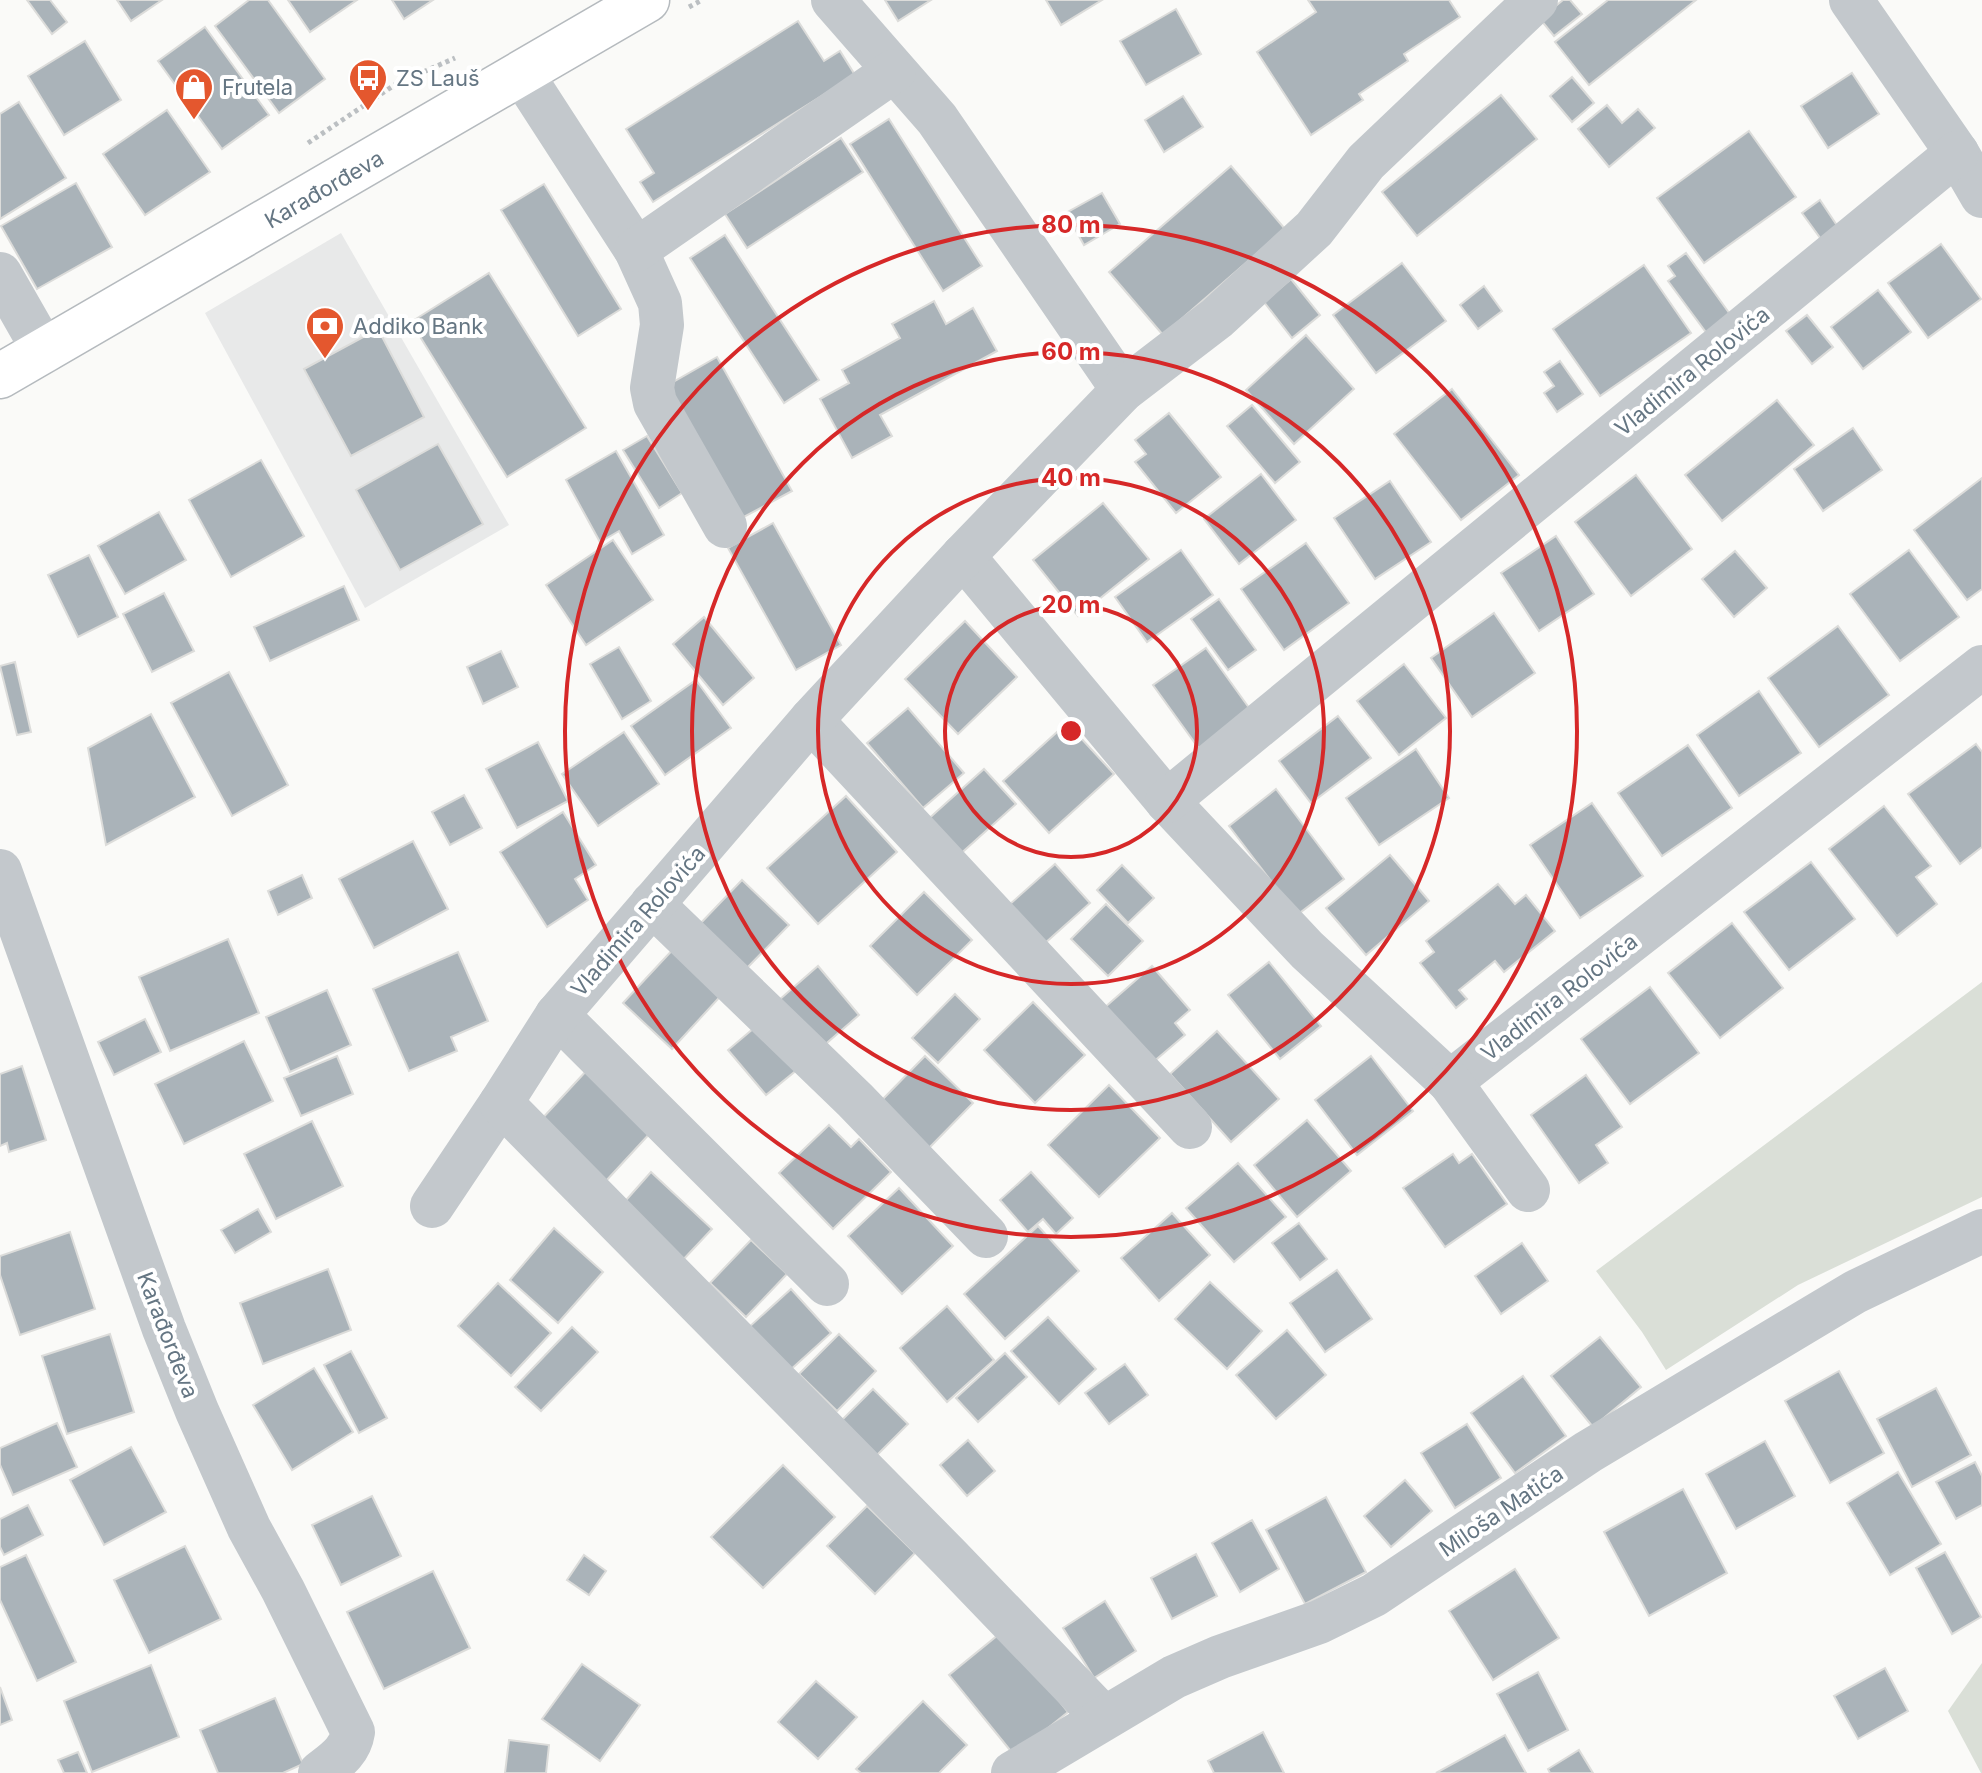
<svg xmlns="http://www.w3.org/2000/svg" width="1982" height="1773" viewBox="0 0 1982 1773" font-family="Inter,sans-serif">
<rect width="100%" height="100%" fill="#fafaf8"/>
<polygon fill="#e8e9e9" points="341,233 509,525 365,608 205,313"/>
<g fill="#dadfd7">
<polygon points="1982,982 1982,1197 1798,1285 1666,1370 1642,1332 1596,1271"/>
<polygon points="1982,1663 1982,1773 1981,1773 1948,1711"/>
</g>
<g fill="#aab3b9" stroke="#dcdcda" stroke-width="2">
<polygon points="27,0 50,0 67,22 52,34"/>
<polygon points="117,0 162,0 131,21"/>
<polygon points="249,0 268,0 325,79 279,113 215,26"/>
<polygon points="288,0 357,0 310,32"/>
<polygon points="392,0 433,0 404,19"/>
<polygon points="885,0 931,0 898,21"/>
<polygon points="1046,0 1102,0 1061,25"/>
<polygon points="1308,0 1449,0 1460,17 1404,54 1408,61 1359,94 1363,100 1311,135 1257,52 1316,12"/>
<polygon points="1563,0 1570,0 1582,14 1554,36 1540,19"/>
<polygon points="1608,0 1696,0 1589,85 1555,42"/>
<polygon points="1176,9 1201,54 1146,85 1120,41"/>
<polygon points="798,21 824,61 840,51 855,75 653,202 640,182 654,173 626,129"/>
<polygon points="205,27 269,115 222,149 158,61"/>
<polygon points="85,41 121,100 64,135 28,76"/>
<polygon points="1852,73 1879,114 1828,148 1801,106"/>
<polygon points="1572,77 1594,103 1572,122 1550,96"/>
<polygon points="1501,95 1537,139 1417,236 1382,192"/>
<polygon points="1183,96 1203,127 1164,152 1145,120"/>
<polygon points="19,102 66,178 0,219 0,114"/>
<polygon points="1607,105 1622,123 1638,109 1655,128 1609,167 1578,129"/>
<polygon points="167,110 210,172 145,215 103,154"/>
<polygon points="889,119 982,266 943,291 850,144"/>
<polygon points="1749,131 1796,197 1704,263 1657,198"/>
<polygon points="841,138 863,172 747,248 725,214"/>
<polygon points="1231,166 1285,229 1163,335 1109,272"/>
<polygon points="76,183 112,247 37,289 1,226"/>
<polygon points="544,184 621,309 578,336 501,210"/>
<polygon points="1102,193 1120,224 1084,245 1066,213"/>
<polygon points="1820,200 1838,227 1821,239 1802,213"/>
<polygon points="725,235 819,380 784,403 690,258"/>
<polygon points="1941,244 1981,299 1928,338 1888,283"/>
<polygon points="1686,253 1732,317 1708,335 1668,281 1675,276 1668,266"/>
<polygon points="1402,263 1446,321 1376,373 1333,315"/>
<polygon points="1644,265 1691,333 1600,396 1553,329"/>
<polygon points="489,273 586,428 507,477 411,322"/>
<polygon points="1291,279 1320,315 1292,338 1264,302"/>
<polygon points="1484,286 1502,311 1478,329 1460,305"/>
<polygon points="1878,290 1911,332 1863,369 1831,327"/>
<polygon points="934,301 946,324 973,308 997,351 880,415 892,436 852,458 820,399 849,383 842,370 900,338 892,324"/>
<polygon points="1807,315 1833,347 1812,364 1786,331"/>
<polygon points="378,329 424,417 351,456 304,369"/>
<polygon points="1306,335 1354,389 1294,444 1246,390"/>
<polygon points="717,357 792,491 742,518 668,385"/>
<polygon points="1560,361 1583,394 1557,412 1544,393 1554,386 1544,372"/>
<polygon points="1452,389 1519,475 1461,520 1394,434"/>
<polygon points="1777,400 1814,445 1722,521 1685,475"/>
<polygon points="1252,405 1300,462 1275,483 1227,426"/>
<polygon points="1169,413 1221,477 1176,513 1135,462 1146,454 1135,440"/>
<polygon points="1853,428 1882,470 1823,511 1794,469"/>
<polygon points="647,436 682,493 659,508 623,450"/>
<polygon points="438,444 483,524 400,570 356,490"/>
<polygon points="616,451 664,535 632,554 619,531 600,542 566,480"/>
<polygon points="261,460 304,536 231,577 189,500"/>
<polygon points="1261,474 1296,520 1239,564 1204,519"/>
<polygon points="1636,475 1692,549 1631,596 1575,522"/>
<polygon points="1982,478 1982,589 1967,600 1914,530"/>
<polygon points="1390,481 1431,542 1375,579 1334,518"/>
<polygon points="1103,503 1149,559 1078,616 1033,560"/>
<polygon points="159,512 186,560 125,594 98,546"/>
<polygon points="773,523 841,645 796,670 728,548"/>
<polygon points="1556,536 1594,594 1539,631 1501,573"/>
<polygon points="613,540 653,600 586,645 546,585"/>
<polygon points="1306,543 1349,603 1284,650 1241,589"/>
<polygon points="1181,550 1213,595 1147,642 1115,597"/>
<polygon points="1909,550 1959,617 1900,661 1850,594"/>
<polygon points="1735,551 1767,588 1734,617 1702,579"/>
<polygon points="89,555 118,617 78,637 48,575"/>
<polygon points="344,586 359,620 270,661 254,627"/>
<polygon points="164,593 194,651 152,672 123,614"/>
<polygon points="1219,599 1256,650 1228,670 1191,619"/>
<polygon points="1494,613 1535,673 1472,717 1431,658"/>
<polygon points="704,617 754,678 723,705 673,644"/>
<polygon points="965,621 1017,677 958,734 905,679"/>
<polygon points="1838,626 1889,695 1819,747 1768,678"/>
<polygon points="619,647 651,701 622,719 590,664"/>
<polygon points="1206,648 1252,712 1200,750 1153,685"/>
<polygon points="501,651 518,687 483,704 467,667"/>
<polygon points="15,662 31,732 17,735 0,666"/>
<polygon points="1404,664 1446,718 1399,755 1357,701"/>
<polygon points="229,672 288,785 232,816 171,703"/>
<polygon points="696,680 731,728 665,775 631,726"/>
<polygon points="1759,691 1801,753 1739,796 1697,735"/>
<polygon points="908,708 964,773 923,808 867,743"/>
<polygon points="151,714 195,797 106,845 88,748"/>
<polygon points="1338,716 1371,758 1311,803 1279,761"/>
<polygon points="1067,723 1114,774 1049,833 1003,781"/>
<polygon points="624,732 659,784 598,826 562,774"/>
<polygon points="538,742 568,801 517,828 486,769"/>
<polygon points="1976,744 1982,752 1982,847 1960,864 1908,794"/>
<polygon points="1688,745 1732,808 1662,856 1618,793"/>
<polygon points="1416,749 1449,798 1379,845 1346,798"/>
<polygon points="984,769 1016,804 957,857 925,822"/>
<polygon points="1276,789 1344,879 1297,915 1229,826"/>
<polygon points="464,795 482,828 450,845 432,812"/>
<polygon points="846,796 897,852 818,924 767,868"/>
<polygon points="1592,803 1643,876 1580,918 1530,845"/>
<polygon points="1884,806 1931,866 1916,877 1937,904 1897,936 1829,849"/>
<polygon points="563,812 596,865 575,879 588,900 547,927 500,852"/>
<polygon points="413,841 448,909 374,948 339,879"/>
<polygon points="1390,855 1429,901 1366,955 1326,908"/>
<polygon points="1811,862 1855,919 1789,970 1744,912"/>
<polygon points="1055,864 1090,903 1044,944 1009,905"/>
<polygon points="1122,865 1154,898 1128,923 1097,890"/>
<polygon points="302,875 312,898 278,915 268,891"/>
<polygon points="742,880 789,925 743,972 697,927"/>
<polygon points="1498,884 1515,904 1526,895 1555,931 1504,972 1495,961 1459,990 1467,999 1456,1008 1420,963 1434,952 1426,941"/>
<polygon points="924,892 972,940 917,995 870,946"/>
<polygon points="1106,904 1143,941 1108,976 1071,939"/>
<polygon points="1732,923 1783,988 1720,1038 1668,973"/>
<polygon points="228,939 259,1013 170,1051 139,977"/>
<polygon points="678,944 727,989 672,1049 623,1003"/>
<polygon points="458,952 488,1021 451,1037 457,1051 409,1071 373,989"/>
<polygon points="1269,962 1321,1026 1280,1059 1228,995"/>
<polygon points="818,966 859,1015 821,1048 779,1000"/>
<polygon points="1152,966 1190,1010 1175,1023 1185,1035 1152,1063 1104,1008"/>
<polygon points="1650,987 1699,1053 1630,1104 1581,1039"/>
<polygon points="327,990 351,1045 290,1072 266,1017"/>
<polygon points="955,994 980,1019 938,1063 912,1038"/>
<polygon points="1033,1002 1085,1055 1035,1103 984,1050"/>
<polygon points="145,1019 161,1052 114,1075 98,1042"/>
<polygon points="760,1023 798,1069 766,1095 728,1050"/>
<polygon points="1217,1031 1279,1099 1231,1142 1170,1074"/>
<polygon points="244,1041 273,1101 184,1144 155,1084"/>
<polygon points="337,1056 353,1094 301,1116 284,1078"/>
<polygon points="925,1056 973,1103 928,1149 880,1102"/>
<polygon points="1371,1056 1413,1111 1357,1155 1315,1100"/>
<polygon points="22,1066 46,1140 9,1152 7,1143 0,1146 0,1074"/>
<polygon points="588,1069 653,1130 604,1183 539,1122"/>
<polygon points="1586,1075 1622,1127 1596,1145 1608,1163 1579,1183 1531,1115"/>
<polygon points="1109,1085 1160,1138 1099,1197 1048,1145"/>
<polygon points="1307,1120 1351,1171 1297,1217 1254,1165"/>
<polygon points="312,1121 343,1186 276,1219 244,1154"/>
<polygon points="829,1125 851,1147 859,1139 891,1172 833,1229 779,1173"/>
<polygon points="1453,1154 1459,1163 1472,1154 1507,1204 1445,1247 1403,1188"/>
<polygon points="1238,1163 1286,1217 1234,1262 1186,1208"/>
<polygon points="651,1172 712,1229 680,1263 620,1207"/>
<polygon points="1031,1172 1073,1218 1056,1234 1043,1219 1028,1232 1000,1200"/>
<polygon points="899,1188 953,1246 902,1294 848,1236"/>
<polygon points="258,1209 271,1232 235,1253 221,1230"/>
<polygon points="1172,1213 1210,1255 1159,1301 1121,1258"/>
<polygon points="1299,1223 1327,1259 1300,1280 1272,1243"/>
<polygon points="1038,1226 1079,1271 1005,1339 964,1294"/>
<polygon points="554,1228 603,1272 558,1323 510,1280"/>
<polygon points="70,1232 95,1309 20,1335 0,1275 0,1256"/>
<polygon points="751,1240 787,1274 746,1317 710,1283"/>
<polygon points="1522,1243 1548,1281 1501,1314 1475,1276"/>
<polygon points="328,1269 351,1330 263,1364 240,1303"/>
<polygon points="1337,1270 1372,1319 1325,1352 1290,1303"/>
<polygon points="1210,1282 1262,1331 1227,1369 1175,1319"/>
<polygon points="498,1283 551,1333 511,1376 458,1326"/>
<polygon points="791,1289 831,1333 788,1372 748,1328"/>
<polygon points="947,1306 994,1360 947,1402 900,1348"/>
<polygon points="1048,1317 1096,1369 1059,1404 1011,1351"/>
<polygon points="572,1327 598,1352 541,1411 515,1387"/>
<polygon points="1287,1330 1326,1375 1276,1419 1236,1375"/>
<polygon points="110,1334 134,1412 67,1434 42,1356"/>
<polygon points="839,1334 876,1371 837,1411 799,1374"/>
<polygon points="1600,1337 1641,1387 1593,1427 1551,1376"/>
<polygon points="351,1351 387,1418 359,1433 324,1365"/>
<polygon points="1005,1353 1027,1377 978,1422 956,1398"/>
<polygon points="1125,1364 1148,1395 1109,1424 1085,1393"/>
<polygon points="314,1368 353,1432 292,1470 253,1405"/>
<polygon points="1839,1371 1884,1453 1830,1483 1785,1401"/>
<polygon points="1523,1376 1566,1436 1515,1473 1471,1413"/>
<polygon points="1936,1388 1971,1455 1912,1487 1877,1419"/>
<polygon points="873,1389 908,1424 877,1455 842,1420"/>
<polygon points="57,1423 77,1467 13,1495 0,1465 0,1448"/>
<polygon points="1467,1424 1501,1478 1455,1508 1421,1453"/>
<polygon points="968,1440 995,1471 967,1496 940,1465"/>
<polygon points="1765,1441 1795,1496 1736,1529 1706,1474"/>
<polygon points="131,1447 166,1512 104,1545 70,1480"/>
<polygon points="1975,1462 1982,1476 1982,1505 1956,1519 1936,1482"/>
<polygon points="783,1465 835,1517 763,1588 711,1537"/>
<polygon points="1898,1472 1941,1544 1890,1575 1847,1503"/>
<polygon points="1405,1480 1432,1511 1391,1547 1364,1516"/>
<polygon points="1683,1489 1727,1573 1649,1616 1604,1532"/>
<polygon points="372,1496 401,1556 341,1585 312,1525"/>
<polygon points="1326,1497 1366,1572 1305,1604 1266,1530"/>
<polygon points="28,1505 43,1535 4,1555 0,1547 0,1519"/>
<polygon points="867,1506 915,1553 875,1594 827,1546"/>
<polygon points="1252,1520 1279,1569 1240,1592 1212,1543"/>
<polygon points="185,1546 221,1619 149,1653 114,1580"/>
<polygon points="1945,1552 1981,1617 1952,1634 1916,1568"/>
<polygon points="1196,1554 1217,1596 1172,1619 1151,1578"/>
<polygon points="26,1555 76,1662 37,1681 0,1600 0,1567"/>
<polygon points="584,1555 606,1571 589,1595 567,1580"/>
<polygon points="1515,1569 1559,1638 1493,1680 1449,1611"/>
<polygon points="433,1571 470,1648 384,1689 347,1612"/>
<polygon points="1105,1601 1136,1651 1094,1678 1063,1628"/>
<polygon points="1003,1631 1068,1712 1014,1755 949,1675"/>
<polygon points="582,1664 640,1705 600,1761 542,1719"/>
<polygon points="151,1665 179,1737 92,1772 64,1701"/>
<polygon points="1885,1668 1908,1711 1858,1739 1834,1696"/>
<polygon points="1538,1672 1568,1730 1528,1751 1497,1694"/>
<polygon points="816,1681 857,1717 818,1759 778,1722"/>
<polygon points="0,1687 12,1720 0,1725"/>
<polygon points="275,1698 303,1764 283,1773 218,1773 200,1730"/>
<polygon points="923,1701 967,1745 939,1773 861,1773 856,1769"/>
<polygon points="1263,1732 1284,1773 1214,1773 1208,1761"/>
<polygon points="1505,1735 1526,1773 1436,1773"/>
<polygon points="509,1740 549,1745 546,1773 505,1773"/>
<polygon points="1579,1750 1593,1773 1550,1773 1548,1769"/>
<polygon points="78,1752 87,1773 64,1773 58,1760"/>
</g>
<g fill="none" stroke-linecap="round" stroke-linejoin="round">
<defs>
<polyline id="primary" points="0,376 647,0"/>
</defs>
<use href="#primary" stroke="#b5babe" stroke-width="47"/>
<g stroke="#bbbfc2" stroke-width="5" stroke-dasharray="4 4" stroke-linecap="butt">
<polyline points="689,7 702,0"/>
<polyline points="308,143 396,84 455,58"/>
</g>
<g stroke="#c3c8cc" stroke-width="44">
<polyline points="833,0 937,119 1123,390"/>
<polyline points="1851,0 1957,153 1982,196"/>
<polyline points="522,74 636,250 660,303 662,325 652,388 655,403 725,526"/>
<polyline points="636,250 894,71"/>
<polyline points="0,274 44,351"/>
<polyline points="963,556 1167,801 1307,950 1450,1082 1982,667"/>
<polyline points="811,720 1190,1127"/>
<polyline points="1167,801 1957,153"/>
<path d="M0 871 164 1329 197 1411 249 1528 283 1590 353 1732C350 1752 335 1761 320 1773"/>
<polyline points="652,904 855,1100 986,1236"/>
<polyline points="557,1015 827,1284"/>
<polyline points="1450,1082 1528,1190"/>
<polyline points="432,1206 501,1103"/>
<polyline points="1104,1718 949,1557 501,1103 557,1015 811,720 963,556 1123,390 1217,318 1314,229 1366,162 1536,0"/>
<polyline points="1013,1773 1174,1677 1220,1657 1319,1622 1374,1595 1588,1452 1855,1292 1982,1231"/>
</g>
<use href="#primary" stroke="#fff" stroke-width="44"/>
</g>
<g fill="none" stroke="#d62828" stroke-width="4">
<circle cx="1071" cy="731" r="126"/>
<circle cx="1071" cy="731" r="253"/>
<circle cx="1071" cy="731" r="379"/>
<circle cx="1071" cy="731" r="506"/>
</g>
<defs>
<symbol id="bus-pin" viewBox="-11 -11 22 30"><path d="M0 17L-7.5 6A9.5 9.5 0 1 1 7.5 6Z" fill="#e4572e" stroke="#fff"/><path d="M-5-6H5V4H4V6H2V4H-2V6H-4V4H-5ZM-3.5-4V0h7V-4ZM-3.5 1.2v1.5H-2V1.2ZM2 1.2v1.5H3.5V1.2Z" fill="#fff"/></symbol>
<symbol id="shop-pin" viewBox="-11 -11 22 30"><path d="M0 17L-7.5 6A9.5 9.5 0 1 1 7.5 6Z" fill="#e4572e" stroke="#fff"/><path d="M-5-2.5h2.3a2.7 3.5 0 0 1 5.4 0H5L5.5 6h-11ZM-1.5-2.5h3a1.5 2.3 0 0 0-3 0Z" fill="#fff"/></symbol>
<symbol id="bank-pin" viewBox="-11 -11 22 30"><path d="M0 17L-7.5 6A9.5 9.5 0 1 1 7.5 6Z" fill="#e4572e" stroke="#fff"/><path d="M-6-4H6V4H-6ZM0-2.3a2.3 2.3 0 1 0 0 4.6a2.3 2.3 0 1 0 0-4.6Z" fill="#fff"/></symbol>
</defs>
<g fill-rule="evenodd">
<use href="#bus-pin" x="346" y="56" width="44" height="60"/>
<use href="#shop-pin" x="172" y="65" width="44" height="60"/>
<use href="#bank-pin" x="303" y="304" width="44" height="60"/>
</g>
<g text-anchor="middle" stroke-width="8" stroke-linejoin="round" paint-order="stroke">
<g font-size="22" fill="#657683" stroke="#fff" text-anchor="start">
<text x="396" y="86">ZS Lauš</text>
<text x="222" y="95">Frutela</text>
<text x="353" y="334">Addiko Bank</text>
</g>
<g font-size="22" fill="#657683" stroke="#fff">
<text transform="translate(324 189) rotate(-30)" y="8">Karađorđeva</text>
<text transform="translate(1692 371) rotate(-39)" y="8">Vladimira Rolovića</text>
<text transform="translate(638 921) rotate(-49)" y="8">Vladimira Rolovića</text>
<text transform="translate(1559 997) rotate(-38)" y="8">Vladimira Rolovića</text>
<text transform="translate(168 1335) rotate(69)" y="8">Karađorđeva</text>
<text transform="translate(1501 1511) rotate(-34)" y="8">Miloša Matića</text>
</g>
</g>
<circle cx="1071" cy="731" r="12" fill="#d62828" stroke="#fff" stroke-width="4"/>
<g font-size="24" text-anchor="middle" font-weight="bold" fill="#d62828" stroke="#fff" stroke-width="8" stroke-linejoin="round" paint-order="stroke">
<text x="1071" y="233">80 m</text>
<text x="1071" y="360">60 m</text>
<text x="1071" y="486">40 m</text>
<text x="1071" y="613">20 m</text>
</g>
</svg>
